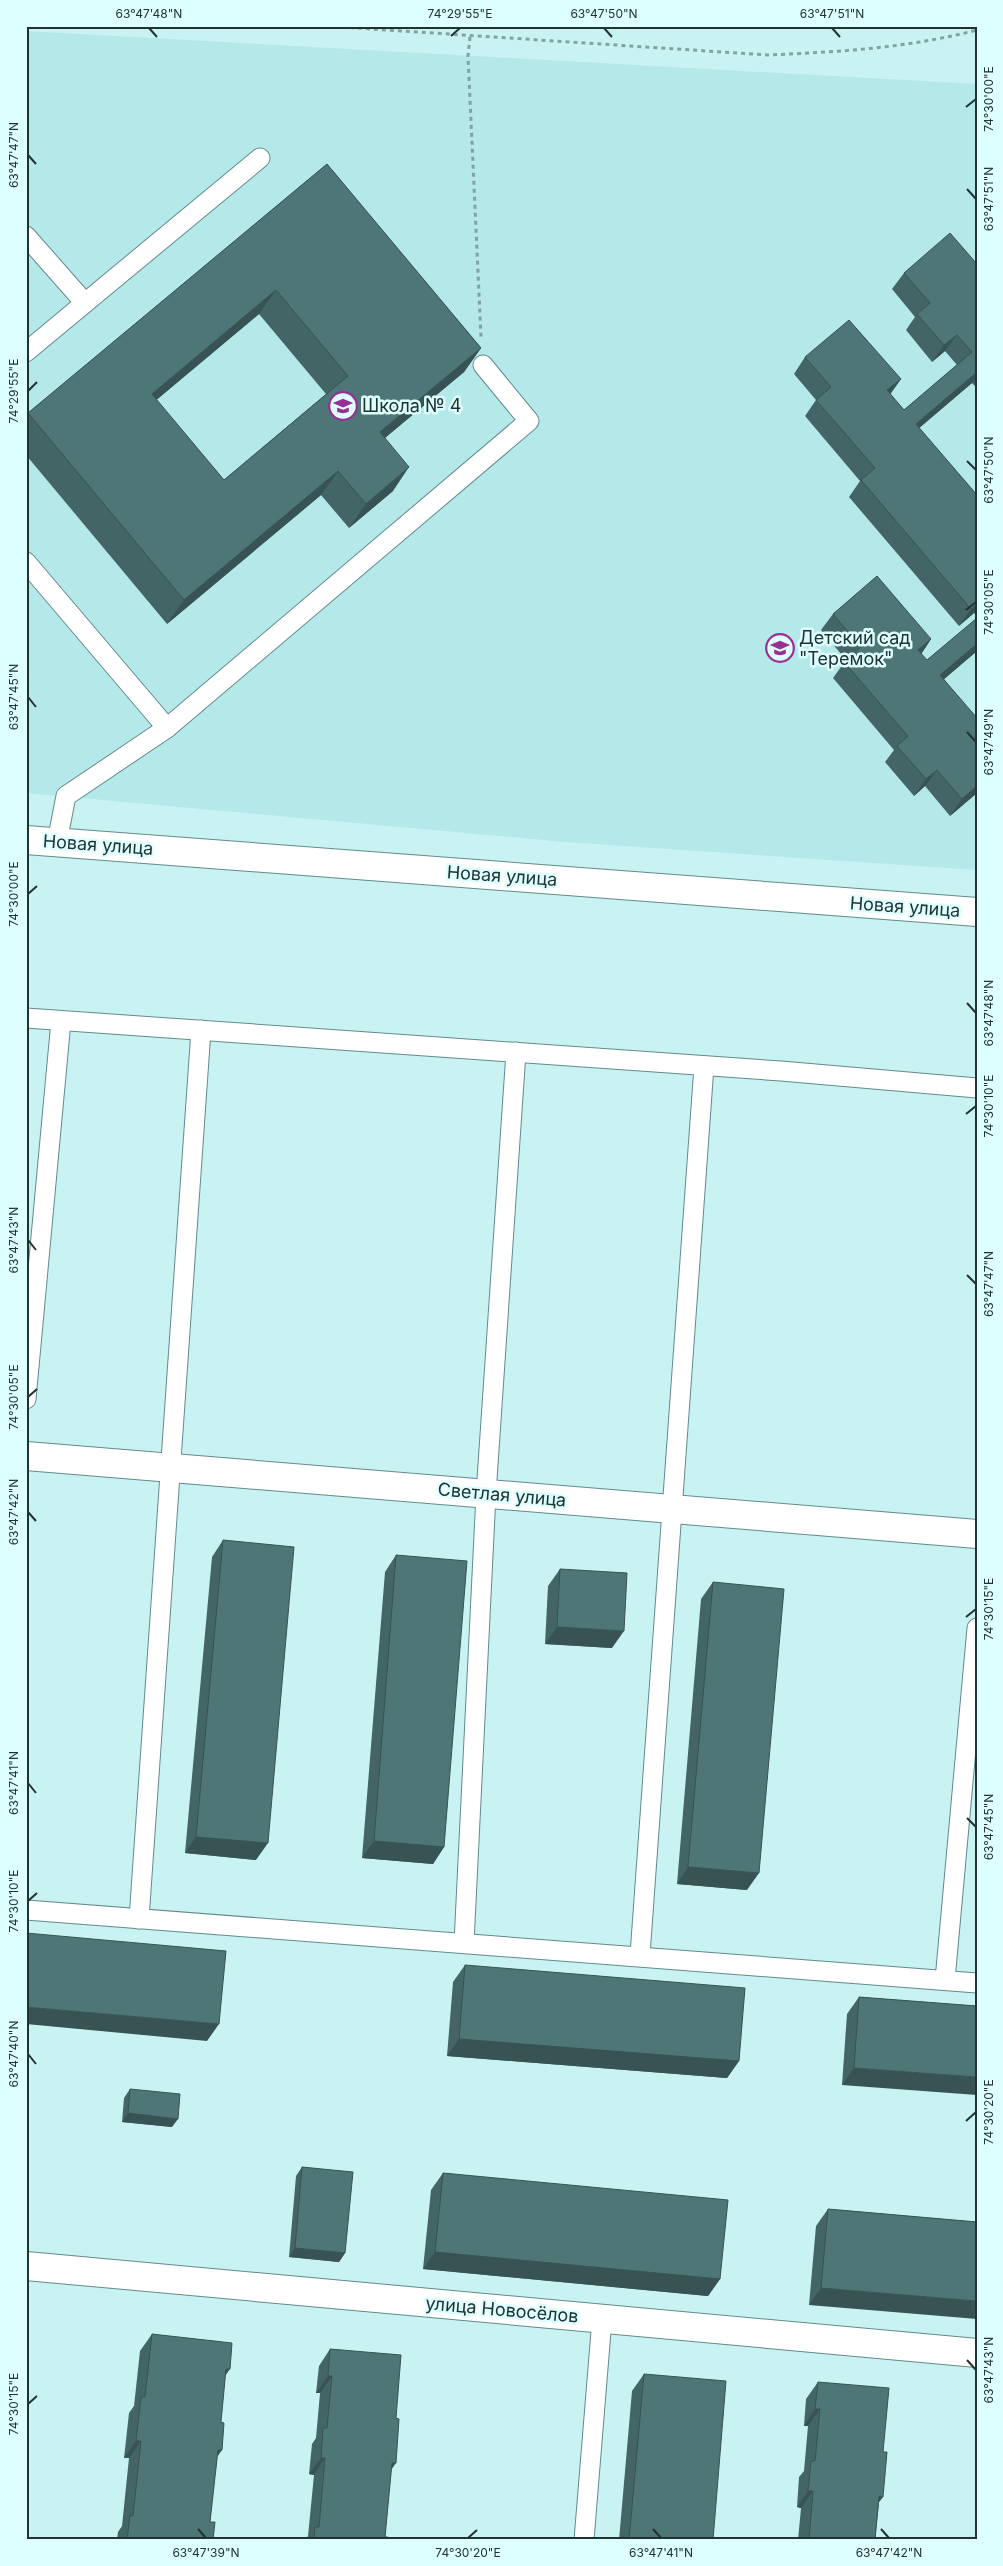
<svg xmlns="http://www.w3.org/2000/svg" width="1003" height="2566" viewBox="0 0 1003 2566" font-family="Inter,sans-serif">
<rect width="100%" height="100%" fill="#c9f3f3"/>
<polygon fill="#b5e9e9" points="26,31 977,84 977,870 565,842 26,793"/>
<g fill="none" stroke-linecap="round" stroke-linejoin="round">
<defs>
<g id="service">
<polyline points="26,236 85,303 260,158"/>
<polyline points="26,352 85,303"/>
<polyline points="26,562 167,728"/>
<polyline points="57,842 66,796 167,728 529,421 483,365"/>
<polyline points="26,1018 781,1071 977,1088"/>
<polyline points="26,1399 61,1021"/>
<polyline points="26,1910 977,1983"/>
<polyline points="139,1919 201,1030"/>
<polyline points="464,1943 486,1494 516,1052"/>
<polyline points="640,1955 704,1066"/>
<polyline points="945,1980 977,1628"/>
<polyline points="584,2540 602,2319"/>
</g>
<g id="minor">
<polyline points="26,840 977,912"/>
<polyline points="26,1456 977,1534"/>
<polyline points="26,2266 977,2353"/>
</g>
</defs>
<use href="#service" stroke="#628a8a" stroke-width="21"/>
<use href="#minor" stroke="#628a8a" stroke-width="30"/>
<g stroke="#82a1a1" stroke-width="3" stroke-dasharray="4 4" stroke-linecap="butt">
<path d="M326 26 768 55C839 52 908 48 977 30"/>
<polyline points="470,37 468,56 481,337"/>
</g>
<use href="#service" stroke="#fff" stroke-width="19"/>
<use href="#minor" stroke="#fff" stroke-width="28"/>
</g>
<g fill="#446565" fill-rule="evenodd">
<path d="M327 164 481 348 464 372 385 438 393 491 349 528 321 495 167 624 26 455V416L28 413ZM259 314 326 394 224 480 156 400Z"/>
<polygon points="977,264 977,388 972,383 919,428 977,495 977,616 974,613 959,626 849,497 860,481 805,416 816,400 794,374 805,357 901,379 890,394 904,410 957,365 945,351 932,362 906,330 915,317 892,289 904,273"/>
<polygon points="833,614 931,639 921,654 927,660 977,618 977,651 944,679 977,793 950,816 925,786 914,796 885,762 894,750 833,678 846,660 821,630"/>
<polygon points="223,1540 256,1860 185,1853 212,1557"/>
<polygon points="396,1555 444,1847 433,1864 362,1858 385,1572"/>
<polygon points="560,1569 612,1648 545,1644 548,1586"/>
<polygon points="713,1582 747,1890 677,1884 701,1599"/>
<polygon points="465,1965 739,2061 727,2078 447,2056 453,1982"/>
<polygon points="859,1997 977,2006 842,2085 847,2014"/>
<polygon points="130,2089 172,2127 122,2122 124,2098"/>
<polygon points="302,2167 345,2253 339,2262 289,2257 296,2176"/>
<polygon points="443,2173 720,2279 708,2296 423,2269 431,2190"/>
<polygon points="828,2209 977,2222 809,2305 816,2226"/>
<polygon points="152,2334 225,2376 210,2522 213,2540 117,2540 118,2532 122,2526 129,2458 124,2458 129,2413 134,2406 140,2351"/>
<polygon points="330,2349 391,2470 385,2537 388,2540 306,2540 308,2536 314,2475 309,2474 312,2444 316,2438 320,2393 316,2393 319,2366"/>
<polygon points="644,2374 713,2540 619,2540 632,2391"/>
<polygon points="818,2382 879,2503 875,2540 798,2540 801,2508 797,2507 799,2477 804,2471 808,2426 804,2426 806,2399"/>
</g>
<g fill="#375353">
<polygon points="276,290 259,314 135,418 152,394"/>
<polygon points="957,335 945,351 932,362 944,345"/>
<polygon points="481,348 464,372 363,456 380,432"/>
<polygon points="977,372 977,376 972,383 904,441 916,424"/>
<polygon points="901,379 889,396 887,390"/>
<polygon points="409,467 393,491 349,528 366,504"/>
<polygon points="338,471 321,495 167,624 184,600"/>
<polygon points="977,604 977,609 974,613 959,626 971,609"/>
<polygon points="931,639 920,656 918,650"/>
<polygon points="977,644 977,651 929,692 940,675"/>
<polygon points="937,770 925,786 914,796 926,779"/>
<polygon points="977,786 977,793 950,816 962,799"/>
<polygon points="557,1627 624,1631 612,1648 545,1644"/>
<polygon points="196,1837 268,1843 256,1860 185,1853"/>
<polygon points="374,1841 444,1847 433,1864 362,1858"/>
<polygon points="688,1867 759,1873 747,1890 677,1884"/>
<polygon points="26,2007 219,2024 207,2041 26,2024"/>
<polygon points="459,2039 739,2061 727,2078 447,2056"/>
<polygon points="854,2068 977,2077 977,2095 842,2085"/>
<polygon points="128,2113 178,2119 172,2127 122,2122"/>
<polygon points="295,2248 345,2253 339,2262 289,2257"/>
<polygon points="435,2252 720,2279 708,2296 423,2269"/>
<polygon points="821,2288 977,2301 977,2319 809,2305"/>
<polygon points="226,2369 230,2369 218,2386"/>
<polygon points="328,2376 332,2376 320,2393 316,2393"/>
<polygon points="815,2409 820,2409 808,2426 804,2426"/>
<polygon points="136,2441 141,2441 129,2458 124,2458"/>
<polygon points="218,2450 222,2450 210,2467"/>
<polygon points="321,2458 325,2458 314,2475 309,2474"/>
<polygon points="392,2463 396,2463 384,2480"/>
<polygon points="808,2491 813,2491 801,2508 797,2507"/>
<polygon points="879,2496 883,2497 871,2513"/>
</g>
<g fill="#4f7676" stroke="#375353" fill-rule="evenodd">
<path d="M327 164 481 348 380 432 409 467 366 504 338 471 184 600 28 413ZM276 290 348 376 224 480 152 394Z"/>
<polygon points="950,233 977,264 977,372 916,424 977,495 977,604 971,609 861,480 875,468 816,400 831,387 805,357 849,320 901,379 887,390 904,410 972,352 957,335 944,345 917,314 930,303 904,273"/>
<polygon points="877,576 931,639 918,650 927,660 977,618 977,644 940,675 977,718 977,786 962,799 937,770 926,779 897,746 908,736 844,662 861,647 833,614"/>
<polygon points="223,1540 294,1547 268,1843 196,1837"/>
<polygon points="396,1555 467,1561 444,1847 374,1841"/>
<polygon points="560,1569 627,1573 624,1631 557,1627"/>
<polygon points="713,1582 784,1589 759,1873 688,1867"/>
<polygon points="26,1933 226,1951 219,2024 26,2007"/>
<polygon points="465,1965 745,1988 739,2061 459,2039"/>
<polygon points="859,1997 977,2006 977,2077 854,2068"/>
<polygon points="130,2089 180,2094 178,2119 128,2113"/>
<polygon points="302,2167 353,2172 345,2253 295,2248"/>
<polygon points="443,2173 728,2200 720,2279 435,2252"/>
<polygon points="828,2209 977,2222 977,2301 821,2288"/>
<polygon points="152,2334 232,2343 230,2369 226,2369 221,2422 224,2423 222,2450 218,2450 210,2522 215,2522 213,2540 127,2540 130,2516 133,2516 141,2441 136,2441 141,2397 145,2397"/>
<polygon points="330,2349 401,2355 396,2418 399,2419 396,2463 392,2463 385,2537 388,2537 388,2540 314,2540 315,2527 319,2527 325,2458 321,2458 323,2428 327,2428 332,2376 328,2376"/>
<polygon points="644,2374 726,2381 713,2540 629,2540"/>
<polygon points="818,2382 889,2388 883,2452 887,2452 883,2497 879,2496 875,2540 809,2540 813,2491 808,2491 811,2461 815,2461 820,2409 815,2409"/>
</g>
<path fill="none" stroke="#213232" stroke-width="2" d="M149 28 157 37M604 28 612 37M832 28 840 37M451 36 460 28M966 107 976 99M28 155 36 164M967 189 976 199M28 391 37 382M967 461 976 470M966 610 976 602M28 697 36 707M967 732 976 742M28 894 37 886M967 1003 976 1013M966 1114 976 1106M28 1240 36 1250M967 1275 976 1284M28 1397 37 1389M28 1512 36 1521M966 1617 976 1609M28 1783 36 1793M967 1818 976 1827M28 1901 37 1893M28 2054 36 2064M966 2121 976 2112M967 2360 976 2370M28 2404 37 2396M198 2529 206 2538M653 2529 661 2538M881 2529 889 2538M468 2538 477 2530"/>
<defs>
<symbol id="school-ring" viewBox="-11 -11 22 22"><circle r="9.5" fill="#dff" stroke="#992f92" stroke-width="1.5"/><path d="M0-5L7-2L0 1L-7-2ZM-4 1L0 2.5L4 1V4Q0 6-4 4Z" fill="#992f92"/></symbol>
</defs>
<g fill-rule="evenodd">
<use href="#school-ring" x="327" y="390" width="32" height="32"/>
<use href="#school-ring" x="764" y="632" width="32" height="32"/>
</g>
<g text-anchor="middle" stroke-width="5" stroke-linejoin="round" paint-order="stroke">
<g font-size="18" fill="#213232" stroke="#dff" text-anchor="start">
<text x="362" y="412">Школа № 4</text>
<text x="799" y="644">Детский сад<tspan x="799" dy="21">"Теремок"</tspan></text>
</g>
<g font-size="18" fill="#213232" stroke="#dff">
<text transform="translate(98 845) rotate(4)" y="6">Новая улица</text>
<text transform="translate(502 876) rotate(4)" y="6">Новая улица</text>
<text transform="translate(905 907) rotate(4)" y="6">Новая улица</text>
<text transform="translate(502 1495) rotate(5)" y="6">Светлая улица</text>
<text transform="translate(502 2310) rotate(5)" y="6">улица Новосёлов</text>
</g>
</g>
<rect width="1003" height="2566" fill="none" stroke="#ddffff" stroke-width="55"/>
<rect x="28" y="28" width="948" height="2510" fill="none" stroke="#213232" stroke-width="2"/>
<g font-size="12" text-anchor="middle" fill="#213232">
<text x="149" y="18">63°47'48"N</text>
<text x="460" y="18">74°29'55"E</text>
<text x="604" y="18">63°47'50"N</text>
<text x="832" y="18">63°47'51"N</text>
<text transform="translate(989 99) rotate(-90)" y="4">74°30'00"E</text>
<text transform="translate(14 155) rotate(-90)" y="4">63°47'47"N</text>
<text transform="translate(989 199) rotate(-90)" y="4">63°47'51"N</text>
<text transform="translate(14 391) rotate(-90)" y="4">74°29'55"E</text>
<text transform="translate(989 470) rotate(-90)" y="4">63°47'50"N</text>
<text transform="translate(989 602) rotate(-90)" y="4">74°30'05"E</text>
<text transform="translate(14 697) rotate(-90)" y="4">63°47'45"N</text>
<text transform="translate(989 742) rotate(-90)" y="4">63°47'49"N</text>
<text transform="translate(14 894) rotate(-90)" y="4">74°30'00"E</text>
<text transform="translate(989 1013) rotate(-90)" y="4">63°47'48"N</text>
<text transform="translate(989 1106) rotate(-90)" y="4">74°30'10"E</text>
<text transform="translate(14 1240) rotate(-90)" y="4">63°47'43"N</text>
<text transform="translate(989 1284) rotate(-90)" y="4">63°47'47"N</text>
<text transform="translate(14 1397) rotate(-90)" y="4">74°30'05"E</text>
<text transform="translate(14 1512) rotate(-90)" y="4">63°47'42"N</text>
<text transform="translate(989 1609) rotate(-90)" y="4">74°30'15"E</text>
<text transform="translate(14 1783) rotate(-90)" y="4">63°47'41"N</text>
<text transform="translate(989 1827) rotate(-90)" y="4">63°47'45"N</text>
<text transform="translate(14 1901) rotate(-90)" y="4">74°30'10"E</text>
<text transform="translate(14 2054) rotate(-90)" y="4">63°47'40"N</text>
<text transform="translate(989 2112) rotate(-90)" y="4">74°30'20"E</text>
<text transform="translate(989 2370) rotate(-90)" y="4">63°47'43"N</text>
<text transform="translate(14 2404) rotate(-90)" y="4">74°30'15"E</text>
<text x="206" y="2557">63°47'39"N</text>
<text x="468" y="2557">74°30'20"E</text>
<text x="661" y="2557">63°47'41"N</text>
<text x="889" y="2557">63°47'42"N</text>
</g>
</svg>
